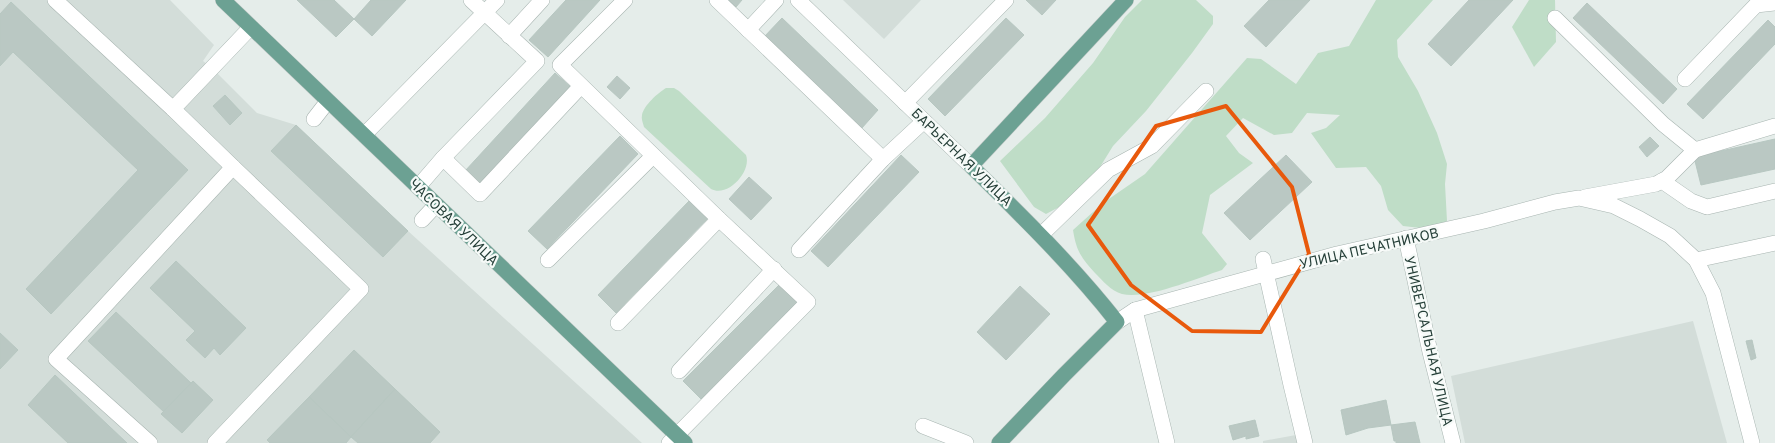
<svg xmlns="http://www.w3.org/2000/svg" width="1775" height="443" viewBox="0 0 1775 443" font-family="Overpass,sans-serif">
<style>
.built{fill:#d3ddd9}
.green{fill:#bfddc7}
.building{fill:#bac8c3;stroke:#b7c7c1}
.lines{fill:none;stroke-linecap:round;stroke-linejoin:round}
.minor-casing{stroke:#a8b5b1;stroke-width:16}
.major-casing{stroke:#c2c9c7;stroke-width:16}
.minor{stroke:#fff;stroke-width:15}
.major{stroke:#6ca193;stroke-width:15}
.marked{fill:none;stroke:#e8590c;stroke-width:4;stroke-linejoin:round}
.labels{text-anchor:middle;stroke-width:4.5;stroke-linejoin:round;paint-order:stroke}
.street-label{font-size:14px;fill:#253f38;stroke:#f6faf8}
</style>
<rect width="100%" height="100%" fill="#e5edea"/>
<g class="built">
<path d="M0,0H170L214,45L203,61L212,68L257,113L296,125L408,231L642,443H0Z"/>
<path d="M843,0H921L884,39Z"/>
<path d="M1693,321L1727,443H1465L1451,376Z"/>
<path d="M1296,435L1298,443H1263V441Z"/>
</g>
<g class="green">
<path d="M1142,0H1196L1213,16V24L1192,53L1146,111L1113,146L1100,167L1084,186L1061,206L1046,214L1034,207L1000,161L1045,118L1093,63L1125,17Z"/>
<path d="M1376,0H1433L1397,40L1398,57L1418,91L1437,133L1447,164L1445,184L1447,221L1430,229L1403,226L1388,210L1381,186L1366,167L1336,168L1311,133L1326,128L1340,115L1307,113L1292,133L1274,135L1243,118L1226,136L1239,153L1253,163L1210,195L1202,233L1227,264L1222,270C1197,278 1147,300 1122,294C1111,291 1102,280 1095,273C1081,258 1076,250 1073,230L1103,203L1145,174L1247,58L1261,59L1296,84L1318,53L1349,46Z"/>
<path d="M1529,0H1555L1556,42L1534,67L1512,27Z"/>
<path d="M666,88H674L679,91L746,155C752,171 728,198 711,189L644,127C643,123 641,119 642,115C644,105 658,93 666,88Z"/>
</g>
<g class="building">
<path d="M297,0H334L354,19L336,37Z"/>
<path d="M371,0H406L372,36L354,19Z"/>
<path d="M566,0H600L548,57L529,40Z"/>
<path d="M729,0H742L736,7Z"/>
<path d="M1026,0H1056L1042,15Z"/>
<path d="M1269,0H1310L1266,47L1244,26Z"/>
<path d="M1469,0H1513L1451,66L1428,44Z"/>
<path d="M11,2L188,170L51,314L26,289L138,170L13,52L0,66V14Z"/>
<path d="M1587,3L1677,89L1663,104L1573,18Z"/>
<path d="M782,18L878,110L861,129L764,37Z"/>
<path d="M1006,18L1024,35L945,116L928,99Z"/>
<path d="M1768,20L1775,27V44L1703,119L1687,104Z"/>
<path d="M555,73L572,88L481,186L465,171Z"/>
<path d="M617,76L630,88L620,99L607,87Z"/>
<path d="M225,95L242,113L230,125L213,106Z"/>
<path d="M296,125L408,231L383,257L271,151Z"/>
<path d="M620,136L638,154L547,249L528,231Z"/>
<path d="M1650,137L1659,146L1647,157L1639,147Z"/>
<path d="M1775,139V169L1701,185L1694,157Z"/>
<path d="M901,155L919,172L828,267L811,251Z"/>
<path d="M1286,155L1312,182L1250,240L1224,213Z"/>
<path d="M749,177L772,198L751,220L729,199Z"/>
<path d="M690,200L708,218L616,313L598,295Z"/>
<path d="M176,261L246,328L220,355L214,348L205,358L186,340L195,331L150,288Z"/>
<path d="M782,282L799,300L701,399L683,381Z"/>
<path d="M1020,286L1050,314L1006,360L977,332Z"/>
<path d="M116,312L191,383L164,412L88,341Z"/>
<path d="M0,333L18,350L0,369Z"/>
<path d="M1752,340L1756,358L1751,360L1746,341Z"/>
<path d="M354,350L395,389L351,437L309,397Z"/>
<path d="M55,375L127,443H68L28,405Z"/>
<path d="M193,381L213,400L182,433L161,414Z"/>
<path d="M395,389L440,432L430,443H358L351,437Z"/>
<path d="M309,397L351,437L346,443H270L267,440Z"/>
<path d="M1386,400L1391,425L1415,422L1420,443H1396V441H1394L1391,425L1368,428L1346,435L1341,410Z"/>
<path d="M1255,420L1259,436L1246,439V436L1233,440L1229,426Z"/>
</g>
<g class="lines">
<g class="minor-casing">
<g id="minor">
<path d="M55,0L173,109"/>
<path d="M625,0L560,65L719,219L808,302L669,443"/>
<path d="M717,0L883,159L924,121"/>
<path d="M798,0L971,166"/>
<path d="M1555,18L1663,124L1695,150"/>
<path d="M748,30L776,0"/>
<path d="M509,36L542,0"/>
<path d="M1685,79L1756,5L1775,3"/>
<path d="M905,103L1006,0"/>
<path d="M314,119L328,101"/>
<path d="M364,135L497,0"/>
<path d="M443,158L480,194L581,86"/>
<path d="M1662,181L1691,201L1707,207L1775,191"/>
<path d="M418,187L443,158L537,61L471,0"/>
<path d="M1585,197L1656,184L1667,178L1695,150L1775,126"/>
<path d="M422,220L436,205"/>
<path d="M1041,235L1108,170L1152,146L1206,91"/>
<path d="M1406,238L1430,352L1453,443"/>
<path d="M799,250L883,159"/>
<path d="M1263,259L1291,385L1305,443"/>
<path d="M548,260L653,156"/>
<path d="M1696,260L1775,243"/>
<path d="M1135,310L1167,443"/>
<path d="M1117,322L1135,310L1337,254L1484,221L1555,202L1579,198L1614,206L1640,219L1670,236L1696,260L1713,293L1752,443"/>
<path d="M618,323L719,219"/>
<path d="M679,371L774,269"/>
<path d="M923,426L966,443"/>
<path d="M150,443L56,359L233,167L173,109L251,27"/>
<path d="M215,443L361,289L233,167"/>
</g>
</g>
<g class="major-casing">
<g id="major">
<path d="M223,0L685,443"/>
<path d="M999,443L1064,375L1117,322C1073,266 1022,216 971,166L1126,0"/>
</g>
</g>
<use href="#minor" class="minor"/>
<use href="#major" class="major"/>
</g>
<path class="marked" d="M1226,106L1292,187L1309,254L1261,332L1192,331L1131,285L1088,225L1156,126Z"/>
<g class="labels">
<g class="street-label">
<text transform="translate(962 157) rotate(44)" y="5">БАРЬЕРНАЯ УЛИЦА</text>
<text transform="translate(454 222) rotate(44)" y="5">ЧАСОВАЯ УЛИЦА</text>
<text transform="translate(1369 248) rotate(-13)" y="5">УЛИЦА ПЕЧАТНИКОВ</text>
<text transform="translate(1429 341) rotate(77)" y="5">УНИВЕРСАЛЬНАЯ УЛИЦА</text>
</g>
</g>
</svg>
